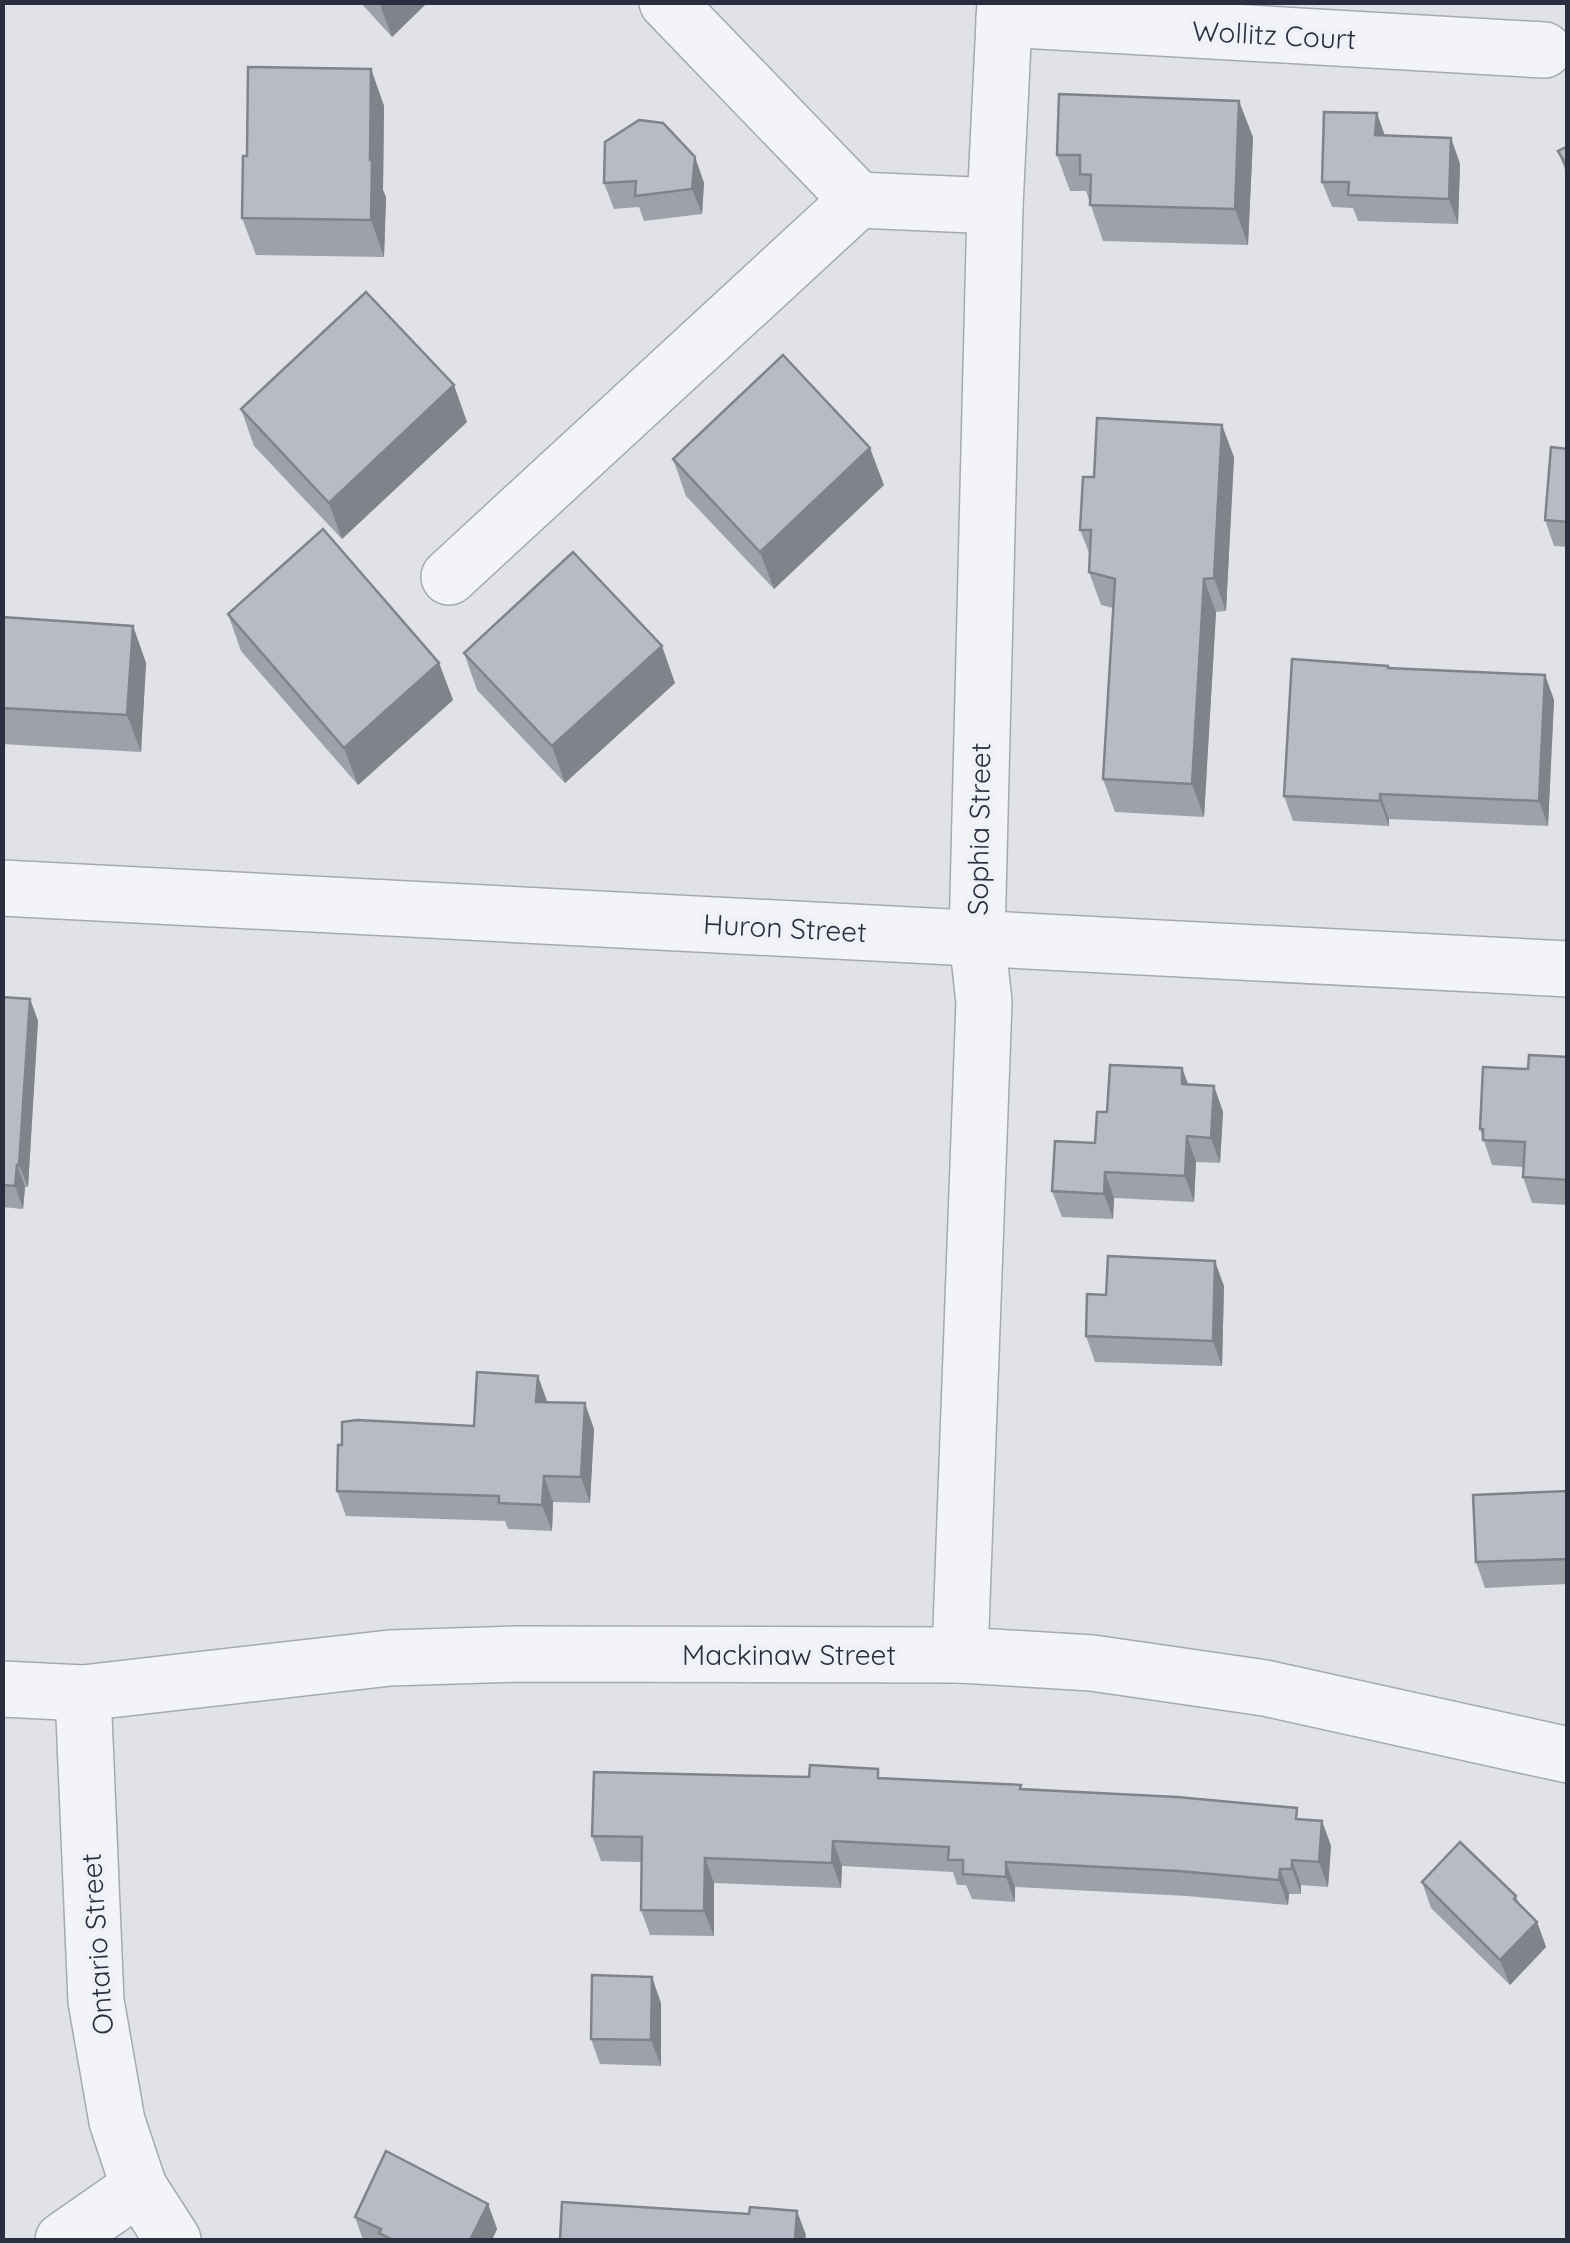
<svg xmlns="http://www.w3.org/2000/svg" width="1570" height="2243" viewBox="0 0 1570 2243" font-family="Quicksand,sans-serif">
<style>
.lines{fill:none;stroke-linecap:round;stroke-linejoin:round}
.minor-casing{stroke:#a5a9b2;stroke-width:58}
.minor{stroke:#f2f4f7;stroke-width:55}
.wall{fill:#9da1a9}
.shaded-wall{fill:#80838a}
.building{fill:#b7bbc5;stroke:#80838a;stroke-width:2.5}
.labels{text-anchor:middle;stroke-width:9;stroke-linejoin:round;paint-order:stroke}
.street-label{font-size:28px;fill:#292f3f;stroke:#eff1f6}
</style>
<rect width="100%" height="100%" fill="#e0e2e8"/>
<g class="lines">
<g class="minor-casing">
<g id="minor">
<path d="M667,2L858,200L995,206"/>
<path d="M1004,19L1544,50"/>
<path d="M449,577L858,200"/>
<path d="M2,888L1568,969"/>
<path d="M960,1655L984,1002L977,938L995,206L1005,2"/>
<path d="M2,1689L83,1693L390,1658L518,1654L960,1655L1092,1663L1265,1688L1568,1755"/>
<path d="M83,1693L96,2001L117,2121L139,2187L173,2240"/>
<path d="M63,2240L139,2187"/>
</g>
</g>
<use href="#minor" class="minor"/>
</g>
<g class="wall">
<path d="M360,2H428L392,37Z"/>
<path d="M371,69L384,106L383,190L386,197L384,257L256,255L242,218L247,156Z"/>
<path d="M1385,135L1451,138L1460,164L1458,224L1358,221L1353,208L1332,207L1322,182Z"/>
<path d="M1253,137L1248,245L1103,241L1086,191H1070L1057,155Z"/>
<path d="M1568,146V178L1558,151Z"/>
<path d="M695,157L704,183L702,214L644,221L639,207L614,209L604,183Z"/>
<path d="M241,409L467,422L342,539L254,446Z"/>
<path d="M1568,449V547L1554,546L1545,520Z"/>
<path d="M1234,457L1226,611L1216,612L1204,817L1115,812L1103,779L1113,608L1101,605L1089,572L1090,555L1080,530L1094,477Z"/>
<path d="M673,459L884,485L774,589L686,496Z"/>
<path d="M228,614L439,663L453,700L358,785L241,651Z"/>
<path d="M2,617L133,626L146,663L141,752L2,744Z"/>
<path d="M464,653L675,683L565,783L477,690Z"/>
<path d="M1388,668L1545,675L1554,700L1548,826L1389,819V826L1293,821L1284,796Z"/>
<path d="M2,997L30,999L38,1021L28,1187H25L23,1209L2,1207Z"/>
<path d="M1568,1057V1205L1532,1203L1523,1177V1167L1492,1165L1480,1129L1528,1069Z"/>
<path d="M1182,1068L1188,1085L1214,1086L1223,1112L1220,1163L1196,1162L1194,1202L1114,1198L1113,1219L1062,1217L1052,1191L1095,1143L1107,1112Z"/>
<path d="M1224,1286L1222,1366L1095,1362L1086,1336L1106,1295Z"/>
<path d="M547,1402L594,1429L590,1503L553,1502L552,1531L508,1529L505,1521L346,1516L337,1491L474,1426Z"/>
<path d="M1568,1491V1584L1485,1588L1476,1562Z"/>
<path d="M882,1778L1021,1785L1022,1790L1322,1821L1331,1846L1328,1887L1301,1885V1894H1289L1288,1905L1187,1896L1015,1887V1902L972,1899L966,1885H957L953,1872L842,1866L841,1888L714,1883V1936L650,1935L641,1910V1862L601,1861L592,1836Z"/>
<path d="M1422,1882L1516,1896L1519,1904L1537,1922L1546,1947L1510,1985L1431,1908Z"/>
<path d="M661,2003V2066L600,2064L591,2039Z"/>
<path d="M488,2204L497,2229L492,2240H363L355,2217Z"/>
</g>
<g class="shaded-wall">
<path d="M379,2H428L392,37Z"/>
<path d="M371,69L384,106L383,190L386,197L384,257L371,220Z"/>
<path d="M1239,101L1253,137L1248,245L1235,209Z"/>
<path d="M1377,113L1386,139L1375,135Z"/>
<path d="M1451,138L1460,164L1458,224L1449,199Z"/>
<path d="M695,157L704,183L702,214L692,189Z"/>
<path d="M454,385L467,422L342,539L329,503Z"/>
<path d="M1222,425L1234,457L1226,611L1214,578Z"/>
<path d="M870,448L884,485L774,589L760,552Z"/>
<path d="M1204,579L1216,612L1204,817L1192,784Z"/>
<path d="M133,626L146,663L141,752L127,715Z"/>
<path d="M662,646L675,683L565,783L552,746Z"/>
<path d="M439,663L453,700L358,785L344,748Z"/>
<path d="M1545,675L1554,700L1548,826L1539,801Z"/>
<path d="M1380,794L1389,819V826L1380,801Z"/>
<path d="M30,999L38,1021L28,1187L19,1165Z"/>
<path d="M1182,1068L1192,1094L1182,1084Z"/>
<path d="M1214,1086L1223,1112L1220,1163L1211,1138Z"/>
<path d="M1187,1136L1196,1162L1194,1202L1185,1176Z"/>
<path d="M17,1165L25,1187L23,1209L15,1186Z"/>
<path d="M1105,1172L1114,1198L1113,1219L1104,1194Z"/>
<path d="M1215,1261L1224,1286L1222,1366L1213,1341Z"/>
<path d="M538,1376L547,1401L545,1427L536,1402Z"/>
<path d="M585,1403L594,1429L590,1503L581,1477Z"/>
<path d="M544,1476L553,1502L552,1531L542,1505Z"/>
<path d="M1322,1821L1331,1846L1328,1887L1319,1862Z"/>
<path d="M833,1841L842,1866L841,1888L832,1863Z"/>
<path d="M705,1858L714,1883V1936L704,1911Z"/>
<path d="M1292,1860L1301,1885V1894L1292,1869Z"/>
<path d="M1006,1862L1015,1887V1902L1006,1877Z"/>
<path d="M1280,1869L1289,1894L1288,1905L1279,1880Z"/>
<path d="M1537,1922L1546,1947L1510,1985L1500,1960Z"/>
<path d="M652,1977L661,2003V2066L651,2040Z"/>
<path d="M488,2204L497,2229L492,2240H470Z"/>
<path d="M797,2211L806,2235L805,2240H795Z"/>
</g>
<g class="building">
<path d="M248,67L371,69L370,160H372L371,220L242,218L243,156H247Z"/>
<path d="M1059,94L1239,101L1235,209L1090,205L1091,175L1080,174V155H1057Z"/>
<path d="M1324,112L1377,113L1375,135L1451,138L1449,199L1348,195L1349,182H1322Z"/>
<path d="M639,120L663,123L695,157L692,189L635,196L636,181L604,183L605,142Z"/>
<path d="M1568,146V168L1558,151Z"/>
<path d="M366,292L454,385L329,503L241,409Z"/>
<path d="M783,355L870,448L760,552L673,459Z"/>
<path d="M1097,418L1222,425L1214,578L1204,579L1192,784L1103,779L1115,579L1089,572L1091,530H1080L1083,477H1094Z"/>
<path d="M1551,447L1568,449V522L1545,520Z"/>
<path d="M323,529L439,663L344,748L228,614Z"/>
<path d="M573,552L662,646L552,746L464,653Z"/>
<path d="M2,617L133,626L127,715L2,708Z"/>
<path d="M1292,659L1388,666V668L1545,675L1539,801L1380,794V801L1284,796Z"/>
<path d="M2,997L30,999L19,1165H17L15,1186L2,1185Z"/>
<path d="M1529,1055L1568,1057V1180L1523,1177L1525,1142L1483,1140V1129H1480L1483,1067L1528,1069Z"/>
<path d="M1110,1065L1182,1068V1084L1214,1086L1211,1138L1187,1136L1185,1176L1105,1172L1104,1194L1052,1191L1055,1141L1095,1143L1097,1112H1107Z"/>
<path d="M1108,1256L1215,1261L1213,1341L1086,1336L1087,1294L1106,1295Z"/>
<path d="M477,1372L538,1376L536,1402L585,1403L581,1477L544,1476L542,1505L499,1503V1496L337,1491L338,1445H342V1422L357,1420L474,1426Z"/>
<path d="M1568,1491V1559L1476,1562L1473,1495Z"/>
<path d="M810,1765L878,1769V1778L1021,1785L1020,1789L1177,1797L1297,1808L1296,1819L1322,1821L1319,1862L1292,1860V1869H1280L1279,1880L1178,1871L1006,1862V1877L963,1874V1860H948L949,1847L833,1841L832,1863L705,1858L704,1911L641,1910L642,1837L592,1836L594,1772L809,1777Z"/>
<path d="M1460,1842L1516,1896L1514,1899L1537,1922L1500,1960L1422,1882Z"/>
<path d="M592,1975L652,1977L651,2040L591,2039Z"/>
<path d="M386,2151L488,2204L470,2240H393L379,2233L381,2229L355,2217Z"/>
<path d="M562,2202L749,2214L750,2207L797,2211L795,2240H560Z"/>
</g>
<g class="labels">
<g class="street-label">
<text transform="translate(1274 35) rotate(3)" y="10">Wollitz Court</text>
<text transform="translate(979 829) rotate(-89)" y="10">Sophia Street</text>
<text transform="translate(785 928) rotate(3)" y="10">Huron Street</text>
<text x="789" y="1665">Mackinaw Street</text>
<text transform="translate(97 1944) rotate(-94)" y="10">Ontario Street</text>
</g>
</g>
<rect width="1570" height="2243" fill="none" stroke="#292f3f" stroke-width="10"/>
</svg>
